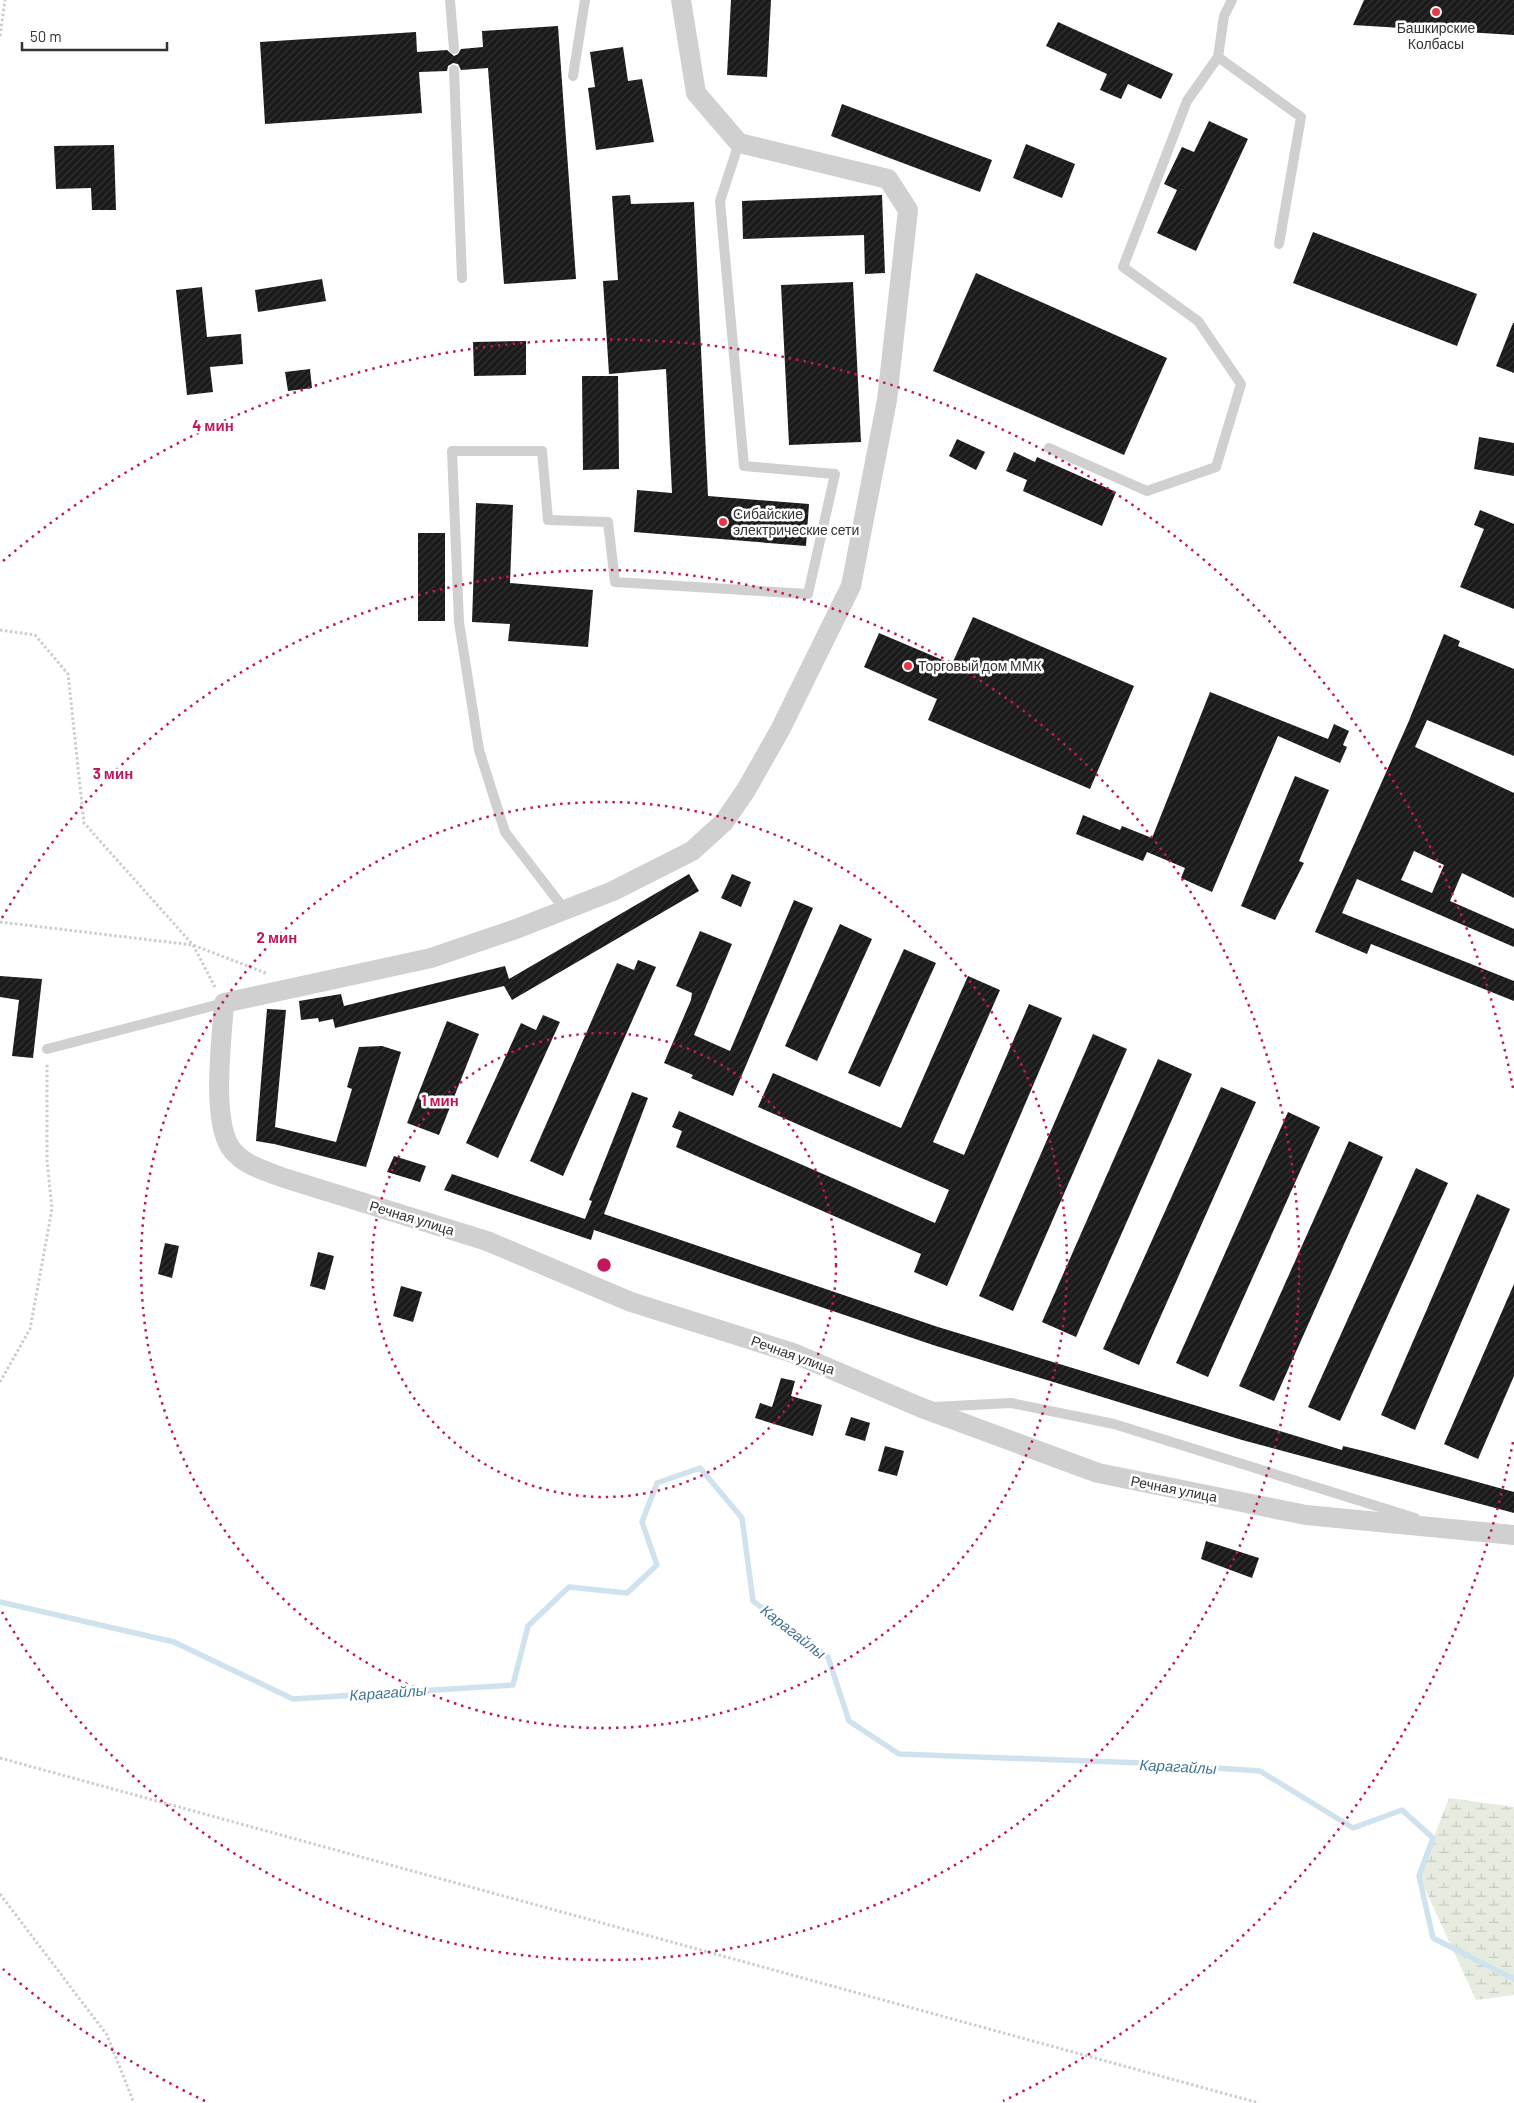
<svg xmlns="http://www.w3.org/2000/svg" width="1514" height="2103" viewBox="0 0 1514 2103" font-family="Barlow,sans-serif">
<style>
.wetland{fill:url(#wetland-marsh)}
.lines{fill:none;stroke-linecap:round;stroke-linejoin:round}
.stream{stroke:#cfe2ee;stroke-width:5.5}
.building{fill:url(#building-hatch);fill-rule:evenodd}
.path{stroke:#cdcdcd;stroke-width:3;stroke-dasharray:2.5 2.5;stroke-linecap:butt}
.lane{stroke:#d0d0d0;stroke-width:10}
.street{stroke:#d0d0d0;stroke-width:20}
.ring{fill:none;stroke:#c2185b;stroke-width:2.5;stroke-dasharray:2.5 5}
.poi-dot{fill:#e63946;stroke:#fff;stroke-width:2}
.labels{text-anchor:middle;stroke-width:5;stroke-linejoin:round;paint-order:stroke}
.poi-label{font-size:14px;fill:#333;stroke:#fff;text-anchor:start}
.street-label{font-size:14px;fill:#333;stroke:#fff}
.water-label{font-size:15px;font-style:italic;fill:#3f7597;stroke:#fff}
.centre{fill:#c2185b;stroke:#fff;stroke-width:2.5}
.ring-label{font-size:15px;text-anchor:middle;font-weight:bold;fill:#c2185b;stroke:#fff;stroke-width:5;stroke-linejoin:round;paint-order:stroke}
</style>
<defs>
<pattern id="wetland-marsh" width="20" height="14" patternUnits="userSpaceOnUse" patternTransform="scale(1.25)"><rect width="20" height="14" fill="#e6ecdf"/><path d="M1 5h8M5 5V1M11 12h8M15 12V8" fill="none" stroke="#c6cbc0"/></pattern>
<pattern id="building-hatch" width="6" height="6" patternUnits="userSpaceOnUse" patternTransform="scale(1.25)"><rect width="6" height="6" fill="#1a1a1a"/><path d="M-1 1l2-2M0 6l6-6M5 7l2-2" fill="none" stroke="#333"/></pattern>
</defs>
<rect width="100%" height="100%" fill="#fff"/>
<path class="wetland" d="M1449,1798L1514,1807V1995L1476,2000L1419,1876Z"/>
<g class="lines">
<path class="stream" d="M0,1602L174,1642L293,1699L513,1685L528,1626L569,1587L627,1593L657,1565L642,1522L657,1483L700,1468L742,1518L753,1601L828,1657L849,1721L899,1754L1142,1763L1260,1771L1353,1828L1402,1810L1433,1838L1419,1876L1433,1938L1514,1979"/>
</g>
<g class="building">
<path d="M731,0H771L767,77L727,75Z"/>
<path d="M1364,0H1514V35L1353,25Z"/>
<path d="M1058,22L1173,74L1161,99L1128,84L1121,99L1100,90L1107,74L1046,46Z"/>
<path d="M558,26L576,279L504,284L488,68L461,70L458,64L453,63L448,66L447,71L419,72L422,113L265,124L260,42L416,32L417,52L447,50L454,56L458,54L461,49L483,47L482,31Z"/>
<path d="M623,47L628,81L642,79L654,142L596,150L588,88L595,87L590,52Z"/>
<path d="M842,104L992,160L980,192L831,136Z"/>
<path d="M1209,121L1248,139L1196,251L1157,233L1177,190L1164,184L1182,147L1194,152Z"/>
<path d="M1026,144L1075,164L1062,198L1013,178Z"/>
<path d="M114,145L116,210H92L91,188L56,189L54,146Z"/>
<path d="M630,195L631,204L694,202L708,496L809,504L806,546L634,532L637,490L672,493L666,369L609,374L603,281L618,280L612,196Z"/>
<path d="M882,195L885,273L865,274L864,235L743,239L742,201Z"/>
<path d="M1313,232L1477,294L1457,346L1293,283Z"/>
<path d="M976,273L1167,358L1124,455L933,371Z"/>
<path d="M322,279L326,301L258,312L255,290Z"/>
<path d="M853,282L861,442L789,445L781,285Z"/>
<path d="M202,287L207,337L241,334L243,364L210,367L213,392L187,395L176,290Z"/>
<path d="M1513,323H1514V373L1496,366Z"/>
<path d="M526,341V375L474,376L473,342Z"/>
<path d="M310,369L312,388L288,391L285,372Z"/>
<path d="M582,376H618L619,469L583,470Z"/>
<path d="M1479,437L1514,443V476L1474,469Z"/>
<path d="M957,439L985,452L976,470L949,456Z"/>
<path d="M1014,452L1035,462L1037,457L1116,492L1102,526L1023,491L1027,480L1006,471Z"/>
<path d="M476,503L513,505L510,583L593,590L588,647L508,641L510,624L472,622Z"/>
<path d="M1480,510L1514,524V609L1460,587L1484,529L1474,525Z"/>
<rect x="418" y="533" width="27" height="88"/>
<path d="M973,617L1134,686L1090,789L928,720L937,699L864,667L879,633L952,664Z"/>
<path d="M1444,634L1460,641L1458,646L1514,669V756L1427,720L1415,747L1514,793V898L1462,873L1450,901L1514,929V947L1357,879L1342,913L1514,981V1001L1371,944L1367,954L1315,932L1408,723ZM1414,851L1444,865L1432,893L1401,880Z"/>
<path d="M1210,692L1328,739L1334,724L1349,731L1343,745L1347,747L1340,763L1278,736L1212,892L1181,878L1185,868L1147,852L1143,861L1076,834L1083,815L1120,830L1122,826L1152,838Z"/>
<path d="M1295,776L1329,790L1299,861L1304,863L1275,920L1241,906Z"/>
<path d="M689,874L699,891L512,1000L504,986L335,1028L333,1019L319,1022L318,1018L301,1020L299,1001L341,994L344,1006L505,966L509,979Z"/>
<path d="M732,874L751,882L741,907L721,898Z"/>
<path d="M794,900L813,908L733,1096L691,1078L693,1075L664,1063L691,1000L692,993L676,986L700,931L732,944L694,1035L730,1051Z"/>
<path d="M840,924L872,939L817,1061L785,1046Z"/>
<path d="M904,949L936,963L880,1087L848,1073Z"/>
<path d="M638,960L656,967L563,1176L530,1161L617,963L634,970Z"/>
<path d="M0,976L42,979L33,1058L12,1056L19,1000L0,997Z"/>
<path d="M968,976L1000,990L933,1142L964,1155L1029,1004L1062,1018L947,1286L914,1272L921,1254L676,1147L682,1131L672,1127L679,1111L935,1223L949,1190L758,1107L773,1073L901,1128Z"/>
<path d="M267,1009L286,1010L275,1127L336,1142L352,1089L347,1087L359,1047L382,1046L401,1052L366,1167L274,1144L256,1141Z"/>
<path d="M543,1015L560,1022L498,1158L466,1143L521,1023L536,1030Z"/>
<path d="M447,1021L479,1034L439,1135L407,1123Z"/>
<path d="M1093,1034L1127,1049L1013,1311L979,1296Z"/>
<path d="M1158,1059L1192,1074L1076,1337L1042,1322Z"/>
<path d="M1221,1087L1256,1102L1139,1365L1103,1349Z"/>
<path d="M632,1092L648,1098L604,1214L938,1327L1342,1450L1343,1446L1368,1452L1514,1492V1513L1242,1440L933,1345L594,1230L591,1240L444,1190L452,1174L585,1219L592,1201L589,1200Z"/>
<path d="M1288,1112L1320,1127L1208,1377L1176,1363Z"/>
<path d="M1349,1141L1383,1157L1274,1401L1239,1386Z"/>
<path d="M394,1156L426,1166L420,1182L387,1172Z"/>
<path d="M1416,1168L1448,1183L1340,1421L1308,1407Z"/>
<path d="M1477,1194L1510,1209L1415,1430L1381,1415Z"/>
<path d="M165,1243L179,1246L172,1278L158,1274Z"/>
<path d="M318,1252L334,1256L325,1290L310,1286Z"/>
<path d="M1514,1284V1376L1478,1459L1444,1444Z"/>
<path d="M401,1286L422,1292L413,1322L393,1316Z"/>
<path d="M781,1378L795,1381L791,1396L822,1405L813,1436L755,1418L760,1403L772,1407Z"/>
<path d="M851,1417L870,1423L865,1441L845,1435Z"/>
<path d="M885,1446L904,1451L897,1476L878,1471Z"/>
<path d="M1206,1541L1259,1558L1252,1578L1201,1559Z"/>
</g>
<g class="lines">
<g class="path">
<path d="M0,36L5,0"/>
<path d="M0,630L35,635L68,674L84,823L193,945L215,987"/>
<path d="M0,922L193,945L268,974"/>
<path d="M0,1382L30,1329L52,1209L47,1160V1063"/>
<path d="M0,1758L1259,2103"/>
<path d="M0,1894L107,2035L134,2103"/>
</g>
<g class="lane">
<path d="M450,0L454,49"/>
<path d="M1218,57L1301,117L1279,244"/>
<path d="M454,70L462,278"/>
<path d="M573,76L585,0"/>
<path d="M1049,448L1147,491L1216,467L1241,384L1198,321L1123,267L1187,101L1218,57L1224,16L1232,0"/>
<path d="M565,910L505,832L479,750L459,622L452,451H542L548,520L608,522L615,582L808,594L835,474L744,466L720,201L739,143"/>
<path d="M47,1049L224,1003"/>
<path d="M933,1407L1011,1403L1114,1424L1415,1518"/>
</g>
<path class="street" d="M681,0L696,93L739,143L888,179L908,210L887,400L851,586L780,730L746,790L724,822L692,851L613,891L516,929L431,958L224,1003C222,1039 210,1124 233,1151C246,1166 266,1171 284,1178L487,1241L631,1302L793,1353L922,1408L1098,1473L1306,1515L1514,1535"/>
</g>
<g class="ring">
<circle cx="604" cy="1265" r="232"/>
<circle cx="604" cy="1265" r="463"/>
<path d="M2 918A695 695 0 1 1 2 1612"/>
<path d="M1513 1442A926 926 0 0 1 1003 2101M205 2101A926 926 0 0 1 3 1969M3 561A926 926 0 0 1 1513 1088"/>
</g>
<g class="poi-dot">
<circle cx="1436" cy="12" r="5"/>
<circle cx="723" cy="522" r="5"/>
<circle cx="908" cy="666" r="5"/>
</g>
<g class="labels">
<g class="poi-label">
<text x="1436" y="33" text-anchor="middle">Башкирские<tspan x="1436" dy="16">Колбасы</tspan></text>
<text x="733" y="519">Сибайские<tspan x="733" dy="16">электрические сети</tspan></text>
<text x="918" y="671">Торговый дом ММК</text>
</g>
<g class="street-label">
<text transform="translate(412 1218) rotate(17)" y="5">Речная улица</text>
<text transform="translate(793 1355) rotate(20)" y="5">Речная улица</text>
<text transform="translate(1174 1489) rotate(11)" y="5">Речная улица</text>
</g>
<g class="water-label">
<text transform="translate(793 1632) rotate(38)" y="5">Карагайлы</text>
<text transform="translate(388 1693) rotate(-4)" y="5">Карагайлы</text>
<text transform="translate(1178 1767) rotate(3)" y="5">Карагайлы</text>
</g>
</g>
<circle cx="604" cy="1265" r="8" class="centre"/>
<g class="ring-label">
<text x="213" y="431">4 мин</text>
<text x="113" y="779">3 мин</text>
<text x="277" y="943">2 мин</text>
<text x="440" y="1106">1 мин</text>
</g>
<path d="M22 42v8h145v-8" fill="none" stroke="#333333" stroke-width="2.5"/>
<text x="30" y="42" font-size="15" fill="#333333" stroke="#ffffff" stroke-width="4" paint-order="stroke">50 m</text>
</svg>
